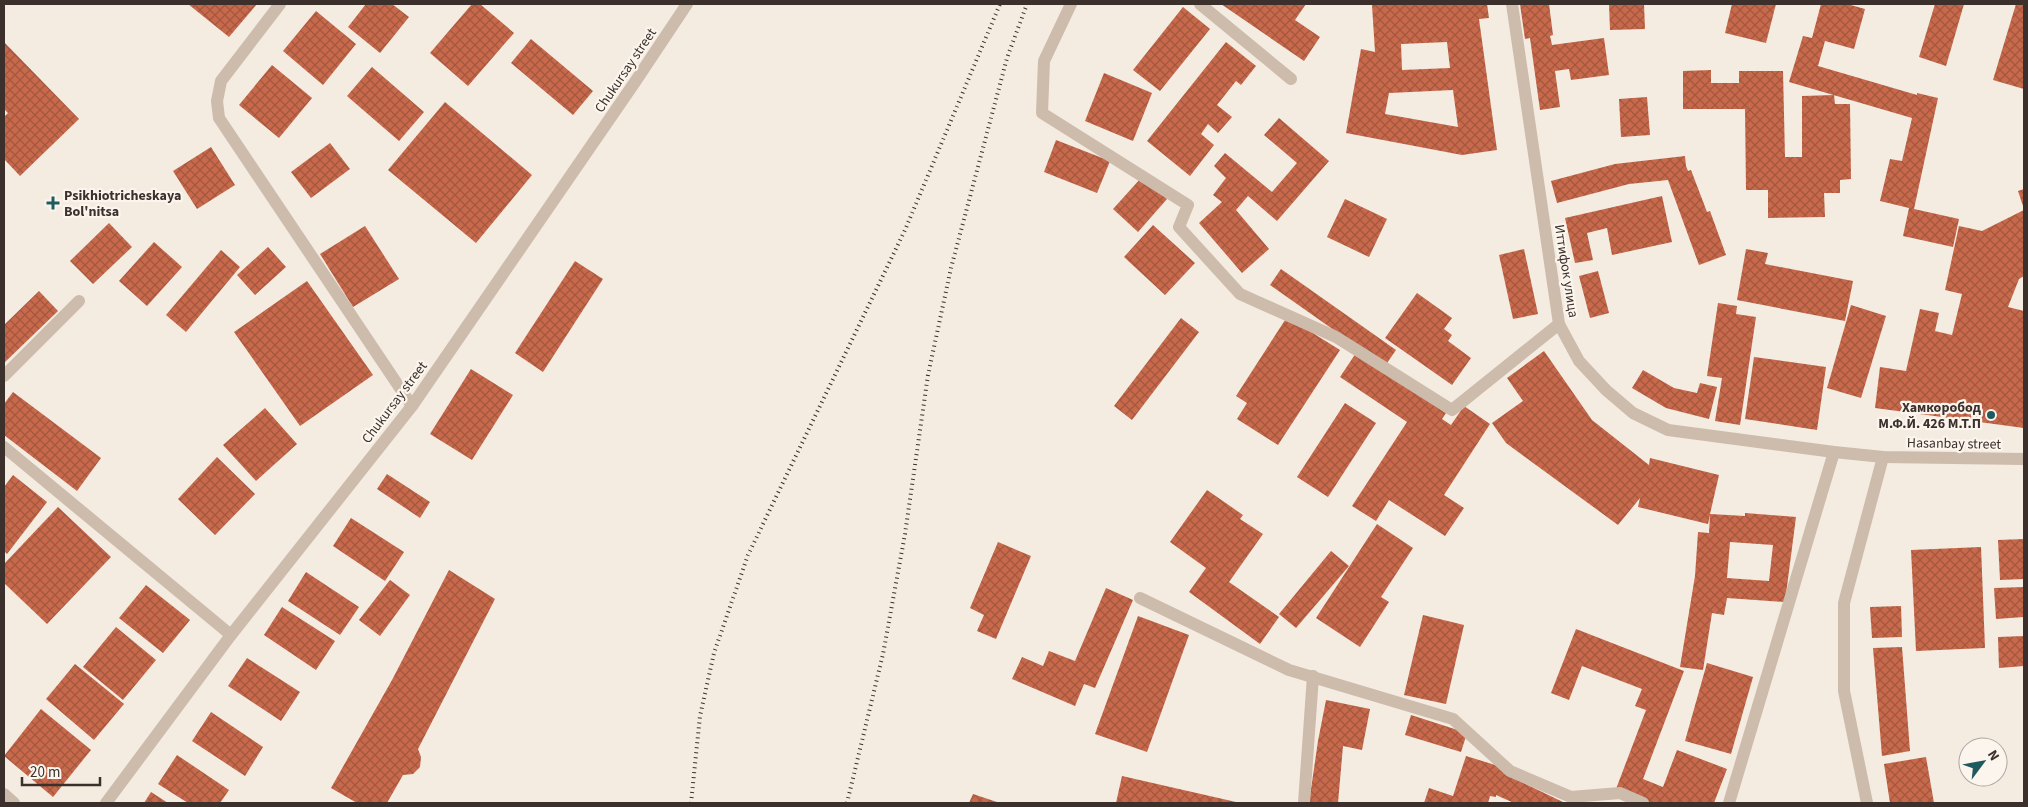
<svg xmlns="http://www.w3.org/2000/svg" width="2028" height="807" viewBox="0 0 2028 807" font-family="'Source Sans 3',sans-serif">
<style>
.building{fill:url(#building-cross-hatch);fill-rule:evenodd}
.lines{fill:none;stroke-linecap:round;stroke-linejoin:round}
.minor{stroke:#cdbbac;stroke-width:12}
.rail{stroke:#3b302b;stroke-width:4;stroke-dasharray:1 4;stroke-linecap:butt}
.poi-dot{fill:#1f5a5e;stroke:#fbf5ee;stroke-width:2}
.labels{text-anchor:middle;stroke-width:4.5;stroke-linejoin:round;paint-order:stroke}
.street-label{font-size:14px;fill:#3b302b;stroke:#fbf5ee}
.poi-label{font-size:14px;font-weight:bold;fill:#3b302b;stroke:#fbf5ee;text-anchor:start}
</style>
<defs>
<pattern id="building-cross-hatch" width="8" height="8" patternUnits="userSpaceOnUse" patternTransform="scale(1.25)"><rect width="8" height="8" fill="#c8694b"/><path d="M0 0l8 8M0 8l8-8" fill="none" stroke="#a4573f"/></pattern>
</defs>
<rect width="100%" height="100%" fill="#f4ebe1"/>
<g class="building">
<path d="M188,4H257L229,37Z"/>
<path d="M366,4H392L409,17L380,53L348,27Z"/>
<path d="M472,4H480L514,33L468,86L430,53Z"/>
<path d="M1221,4H1306L1295,20L1320,37L1304,61Z"/>
<path d="M1397,4H1487L1489,18L1479,19L1497,150L1462,155L1346,133L1361,49L1375,52L1372,5ZM1447,42L1450,68L1402,70L1401,44ZM1453,90L1458,127L1385,114L1389,93Z"/>
<path d="M1520,4H1549L1553,35L1550,36L1552,45L1604,38L1609,75L1571,80L1569,69L1555,71L1560,107L1540,110L1530,38L1525,39Z"/>
<path d="M1609,4H1644L1645,29L1610,30Z"/>
<path d="M1732,4H1776L1766,43L1725,33Z"/>
<path d="M1821,4H1847L1865,9L1854,49L1825,41L1818,66L1917,95V93L1938,98L1914,209L1959,219L1953,247L1903,236L1909,208L1880,201L1890,159L1902,161L1912,118L1789,82L1803,36L1812,38Z"/>
<path d="M1935,4H1964L1946,66L1919,57Z"/>
<path d="M2016,4H2024V89L1993,80Z"/>
<path d="M1183,7L1210,29L1160,91L1133,70Z"/>
<path d="M316,11L356,44L323,85L283,51Z"/>
<path d="M531,39L593,91L573,115L511,63Z"/>
<path d="M4,42L79,119L20,176L4,159V117L8,113L4,109Z"/>
<path d="M1226,42L1256,66L1241,85L1236,81L1217,105L1232,117L1218,133L1208,124L1201,134L1214,145L1190,176L1147,141Z"/>
<path d="M272,65L312,98L279,138L239,105Z"/>
<path d="M372,67L424,112L399,141L347,96Z"/>
<path d="M1711,70V83H1739V71H1783L1785,157H1802V96L1834,95L1835,104H1850L1851,179L1840,180V193H1824L1825,217L1768,218V190H1746L1745,109H1683V71Z"/>
<path d="M1104,73L1152,93L1133,141L1085,121Z"/>
<path d="M1647,97L1650,135L1621,137L1619,99Z"/>
<path d="M445,102L532,175L476,243L388,170Z"/>
<path d="M1279,118L1329,161L1277,221L1248,196L1236,210L1269,249L1242,273L1199,223L1222,202L1213,195L1226,178L1214,166L1225,153L1272,192L1297,163L1264,135Z"/>
<path d="M1056,140L1110,161L1097,193L1044,172Z"/>
<path d="M330,143L350,169L311,198L291,172Z"/>
<path d="M211,147L235,185L197,209L173,171Z"/>
<path d="M1685,156L1686,166L1688,171L1691,170L1707,212L1710,211L1726,255L1699,265L1668,180L1629,184L1557,203L1551,181L1615,164Z"/>
<path d="M1142,177L1167,199L1138,232L1113,209Z"/>
<path d="M2024,189V209L2018,191Z"/>
<path d="M1662,196L1672,242L1612,255L1607,228L1587,233L1593,260L1575,263L1565,218Z"/>
<path d="M1345,199L1387,219L1369,257L1327,237Z"/>
<path d="M2024,210V276L2019,279L2008,307L2024,311V428L1875,408L1880,367L1906,371L1920,309L1939,313L1935,331L1952,335L1962,294L1945,290L1959,226L1982,231Z"/>
<path d="M109,223L132,247L93,284L70,261Z"/>
<path d="M1153,225L1195,263L1165,295L1124,257Z"/>
<path d="M365,226L399,279L353,307L320,254Z"/>
<path d="M154,242L182,267L147,306L119,281Z"/>
<path d="M268,247L286,267L255,295L237,275Z"/>
<path d="M1524,249L1538,314L1513,319L1499,255Z"/>
<path d="M1746,249L1768,253L1765,264L1853,281L1845,321L1737,300Z"/>
<path d="M221,250L240,267L186,332L166,315Z"/>
<path d="M575,261L603,279L543,372L515,353Z"/>
<path d="M1281,269L1396,350L1385,366L1270,285Z"/>
<path d="M1598,271L1609,313L1590,318L1579,276Z"/>
<path d="M307,281L373,375L300,426L234,332Z"/>
<path d="M39,291L58,311L4,363V325Z"/>
<path d="M1417,293L1452,318L1444,329L1452,335L1448,341L1471,358L1452,385L1385,338Z"/>
<path d="M1718,303L1737,306L1736,314L1756,317L1740,425L1715,421L1722,378L1707,376Z"/>
<path d="M1851,305L1886,316L1861,398L1827,388Z"/>
<path d="M1287,317L1340,350L1278,445L1237,419L1247,403L1236,396Z"/>
<path d="M1181,318L1199,332L1132,420L1114,406Z"/>
<path d="M1544,351L1592,420L1649,465L1650,458L1719,475L1710,514L1745,516V513L1796,517L1785,602L1727,598L1724,615L1712,613L1703,670L1680,667L1695,576L1698,532L1709,533L1710,515L1708,524L1638,507L1640,498L1618,525L1506,443L1492,423L1523,401L1507,378ZM1730,542L1773,545L1769,581L1727,578Z"/>
<path d="M1356,353L1446,413L1442,419L1451,425L1464,406L1490,424L1444,495L1464,508L1445,536L1389,500L1376,521L1352,506L1407,422L1340,377Z"/>
<path d="M1754,357L1826,367L1817,430L1745,419Z"/>
<path d="M471,369L513,395L472,460L430,434Z"/>
<path d="M1643,370L1674,388L1697,393L1700,383L1717,387L1709,419L1666,408L1632,388Z"/>
<path d="M13,392L101,458L77,491L4,435V404Z"/>
<path d="M1345,403L1376,423L1328,497L1297,477Z"/>
<path d="M265,408L297,444L256,481L223,445Z"/>
<path d="M217,457L255,494L215,535L178,499Z"/>
<path d="M387,474L430,502L420,518L377,489Z"/>
<path d="M13,475L47,502L7,554L4,551V487Z"/>
<path d="M1207,490L1243,515L1240,519L1263,534L1229,582L1279,617L1260,644L1189,592L1206,568L1170,542Z"/>
<path d="M58,507L111,557L47,624L4,583V564Z"/>
<path d="M351,518L404,552L385,581L333,546Z"/>
<path d="M1377,524L1413,548L1381,597L1389,602L1360,647L1316,618Z"/>
<path d="M2024,539V579L2000,580L1998,540Z"/>
<path d="M998,542L1031,556L996,639L977,631L984,615L970,608Z"/>
<path d="M1981,547L1985,648L1916,651L1911,550Z"/>
<path d="M1331,551L1349,566L1296,628L1279,614Z"/>
<path d="M449,570L495,599L418,749L421,757L420,767L413,774L403,775L387,803H357L331,788L392,680Z"/>
<path d="M306,572L359,607L340,635L288,601Z"/>
<path d="M390,580L410,595L380,636L359,620Z"/>
<path d="M146,585L190,620L163,653L119,618Z"/>
<path d="M2024,587V617L1996,619L1994,588Z"/>
<path d="M1106,588L1133,600L1095,688L1084,684L1075,706L1012,679L1022,657L1043,666L1049,651L1075,661Z"/>
<path d="M1901,606L1902,637L1872,638L1870,607Z"/>
<path d="M282,607L335,641L316,670L264,635Z"/>
<path d="M1423,615L1464,625L1446,704L1404,695Z"/>
<path d="M1138,616L1189,635L1147,752L1095,734Z"/>
<path d="M116,627L156,660L123,700L83,667Z"/>
<path d="M1576,629L1684,671L1643,779L1663,787L1677,750L1727,769L1714,803H1651L1616,789L1646,710L1635,706L1642,689L1582,666L1569,700L1551,693Z"/>
<path d="M2024,636V666L1999,668L1998,637Z"/>
<path d="M1902,647L1910,751L1882,756L1873,648Z"/>
<path d="M247,658L300,692L281,721L228,686Z"/>
<path d="M1707,663L1753,677L1731,754L1685,741Z"/>
<path d="M75,664L124,704L94,740L46,699Z"/>
<path d="M1326,700L1370,709L1362,750L1343,746L1338,803H1309L1318,741Z"/>
<path d="M41,709L91,750L53,797L4,756Z"/>
<path d="M211,712L263,747L245,776L192,741Z"/>
<path d="M1411,715L1467,733L1461,752L1405,735Z"/>
<path d="M177,755L229,790L220,803H188L158,784Z"/>
<path d="M1466,756L1505,768L1503,773L1565,803H1514L1496,795V797L1490,796L1488,803H1424L1429,788L1453,796Z"/>
<path d="M1926,757L1934,803H1890L1884,764Z"/>
<path d="M1122,776L1236,802V803H1116Z"/>
<path d="M151,792L168,803H144Z"/>
<path d="M973,794L1000,803H969Z"/>
</g>
<g class="lines">
<g class="minor">
<path d="M280,4L221,81L217,101L219,118L412,406"/>
<path d="M1071,4L1044,61L1042,113L1188,205L1179,227L1240,294L1336,337L1452,410L1559,324"/>
<path d="M1200,4L1291,79"/>
<path d="M1512,4L1559,324L1579,361L1606,390L1633,413L1668,430L1834,452L1883,457L2024,459"/>
<path d="M4,376L79,301"/>
<path d="M4,447L231,635"/>
<path d="M1140,598L1289,670L1453,719L1510,771L1571,797L1620,793L1643,803"/>
<path d="M4,794L14,803"/>
<path d="M106,803L231,635L412,406L635,82L687,4"/>
<path d="M1304,803L1313,676"/>
<path d="M1729,803L1834,452"/>
<path d="M1867,803L1844,691V603L1883,457"/>
</g>
<g class="rail">
<path d="M691,803L700,716L714,653L748,555L905,230L1000,4"/>
<path d="M847,803L883,654L905,534L928,375L951,268L1007,58L1027,4"/>
</g>
</g>
<g class="poi-dot">
<path d="M50.5 195.5h5v5h5v5h-5v5h-5v-5h-5v-5h5z"/>
<circle cx="1991" cy="415" r="5"/>
</g>
<g class="labels">
<g class="street-label">
<text transform="translate(625 70) rotate(-56)" y="5">Chukursay street</text>
<text transform="translate(1567 271) rotate(81)" y="5">Иттифок улица</text>
<text transform="translate(394 402) rotate(-53)" y="5">Chukursay street</text>
<text transform="translate(1954 443) rotate(1)" y="5">Hasanbay street</text>
</g>
<g class="poi-label">
<text x="64" y="200">Psikhiotricheskaya<tspan x="64" dy="16">Bol'nitsa</tspan></text>
<text x="1981" y="412" text-anchor="end">Хамкоробод<tspan x="1981" dy="16">М.Ф.Й. 426 М.Т.П</tspan></text>
</g>
</g>
<rect width="2028" height="807" fill="none" stroke="#3b302b" stroke-width="10"/>
<g transform="translate(1983 762) rotate(58)"><circle r="24" fill="#fbf5ee" stroke="#aea6a0"/>
<path d="M0-4L9 19L0 12L-9 19Z" fill="#1f5a5e"/>
<text y="-8" font-size="14" font-weight="bold" text-anchor="middle" fill="#3b302b">N</text>
</g>
<path d="M22 777v8h78v-8" fill="none" stroke="#3b302b" stroke-width="2.5"/>
<text x="30" y="777" font-size="15" fill="#3b302b" stroke="#fbf5ee" stroke-width="4" paint-order="stroke">20 m</text>
</svg>
